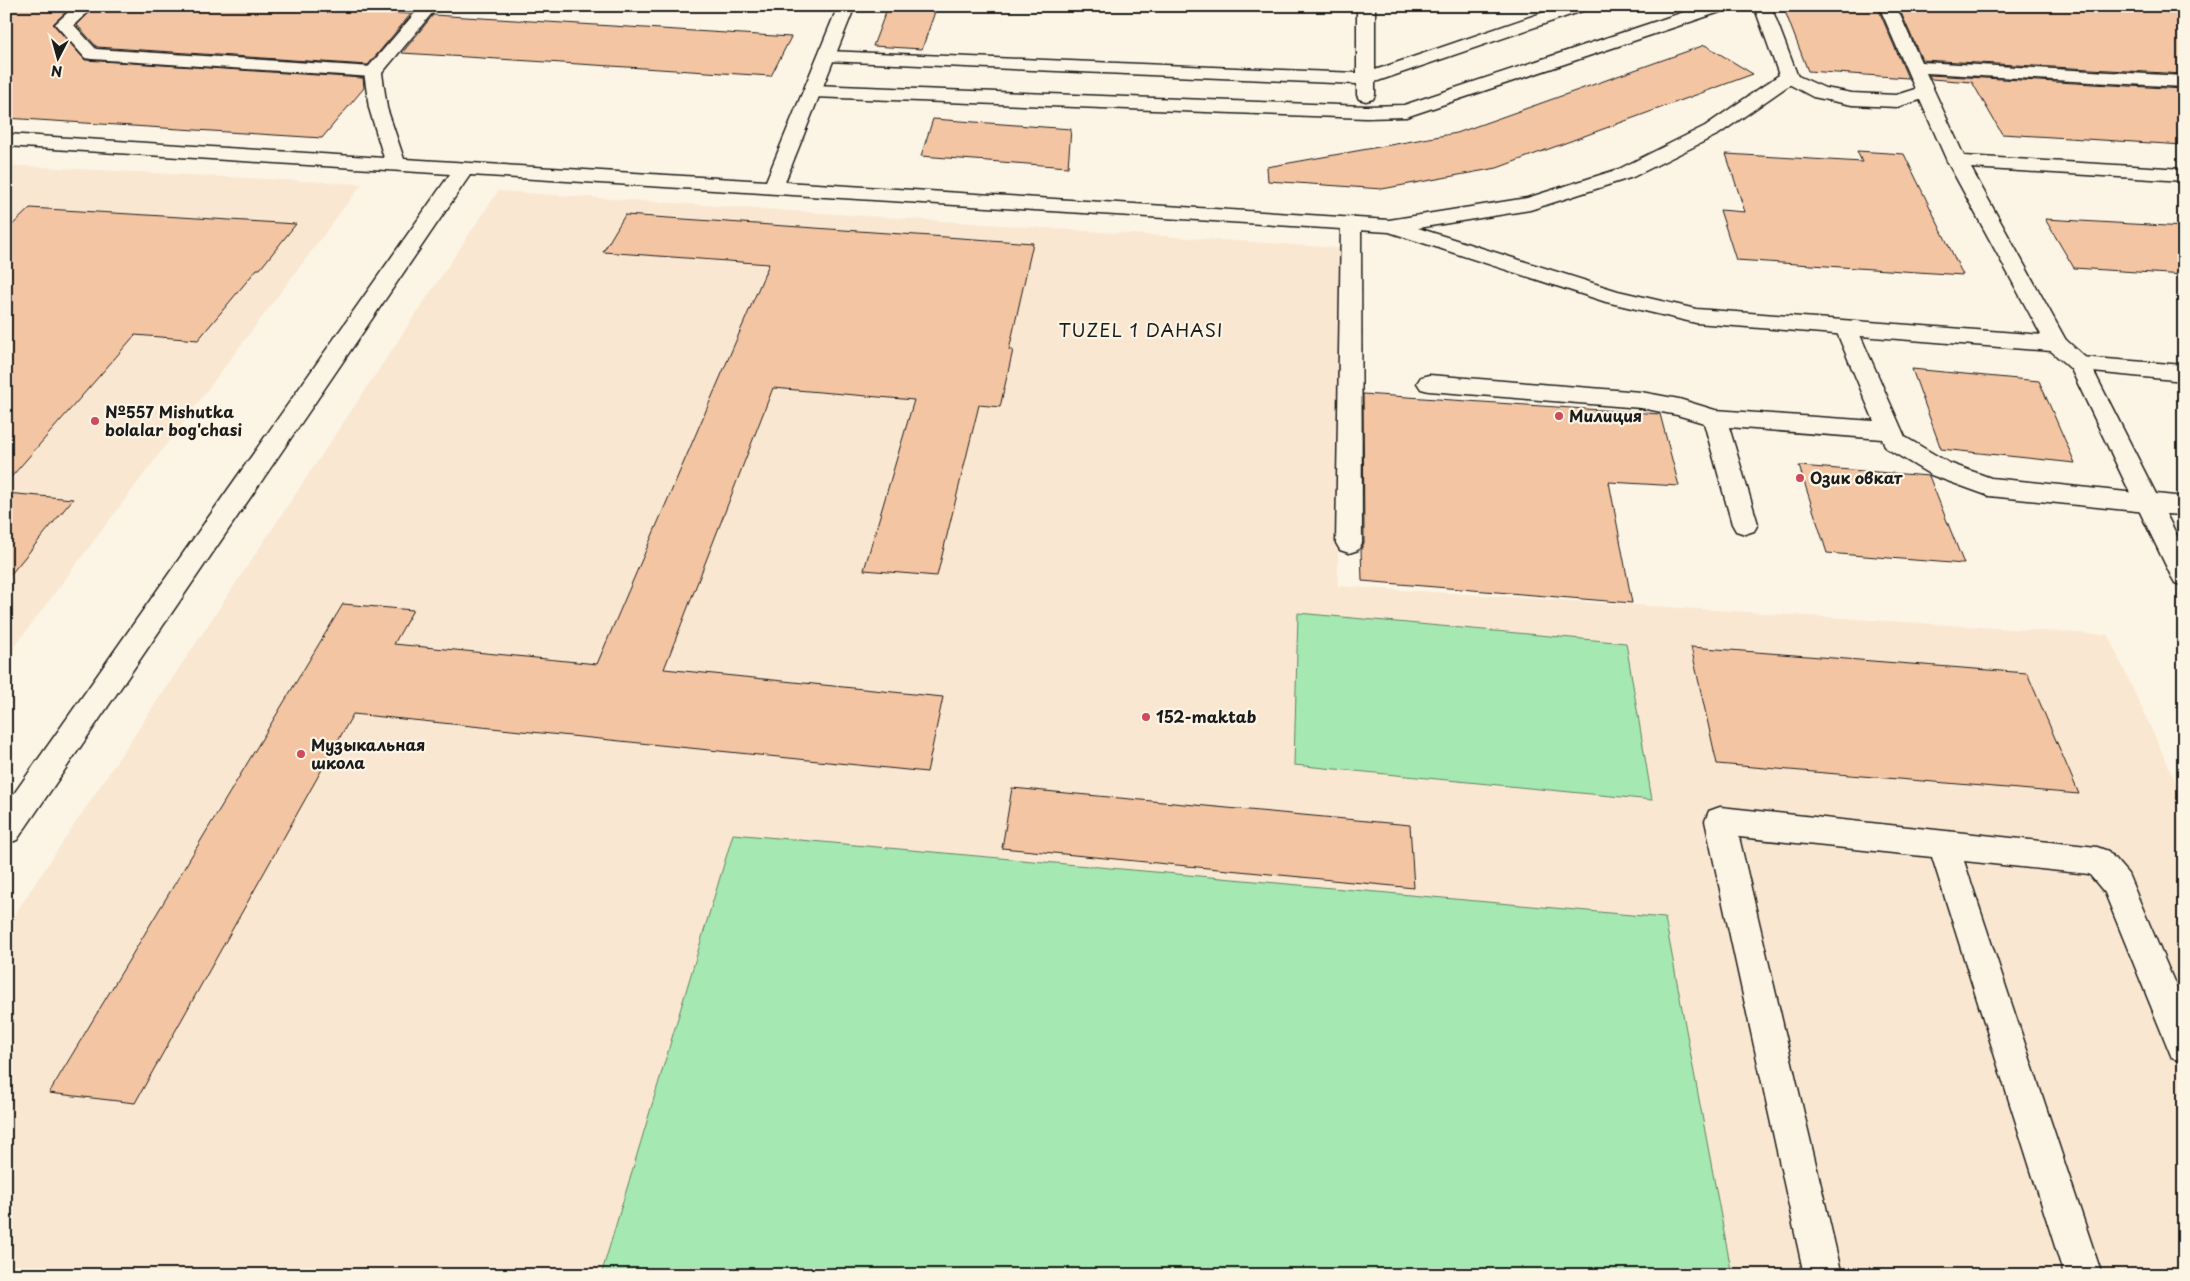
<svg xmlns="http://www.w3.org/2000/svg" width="2190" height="1281" viewBox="0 0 2190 1281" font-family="'Playpen Sans',sans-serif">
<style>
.built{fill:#fae7d1}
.green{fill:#a5e8b2;stroke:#608267}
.building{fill:#f4c5a3;stroke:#1c1c1c}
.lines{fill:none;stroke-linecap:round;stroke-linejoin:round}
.service-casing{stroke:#1c1c1c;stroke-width:3}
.minor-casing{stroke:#1c1c1c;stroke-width:3}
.service{fill:#fcf5e5;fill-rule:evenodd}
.minor{fill:#fcf5e5;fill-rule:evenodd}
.poi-dot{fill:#d1495b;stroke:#fcf5e5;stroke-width:2}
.labels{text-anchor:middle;stroke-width:4.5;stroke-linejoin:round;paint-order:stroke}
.poi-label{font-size:16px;font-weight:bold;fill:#1c1c1c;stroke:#fcf5e5;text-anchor:start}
.neighbourhood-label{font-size:18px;letter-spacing:1px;fill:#1c1c1c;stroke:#fcf5e5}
</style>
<rect width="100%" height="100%" fill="#fcf5e5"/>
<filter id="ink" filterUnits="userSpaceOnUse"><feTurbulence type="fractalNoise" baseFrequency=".02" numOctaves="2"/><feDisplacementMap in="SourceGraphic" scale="10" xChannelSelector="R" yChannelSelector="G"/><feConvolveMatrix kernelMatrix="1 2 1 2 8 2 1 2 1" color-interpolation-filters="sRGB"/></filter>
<g filter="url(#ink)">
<g class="built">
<path d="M6,165L362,184L6,658Z"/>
<path d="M498,191L1340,248L1338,586L2108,635L2184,799V1275H6V927Z"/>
</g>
<g class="green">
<path d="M1298,613L1626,643L1652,800L1294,765Z"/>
<path d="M733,834L1665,918L1732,1275H601Z"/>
</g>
<g class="building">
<path d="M6,6H72L53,24L85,60L363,78L364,88L322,138L6,118Z"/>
<path d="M96,6H399L393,13L411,14L368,65L97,47L77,25Z"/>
<path d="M888,6H937L922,49L873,46Z"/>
<path d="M1783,6H1877L1908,78L1808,71Z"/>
<path d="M1898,6H2072L2184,12V74L1922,60Z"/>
<path d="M433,15L791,37L771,76L402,53Z"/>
<path d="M1705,45L1753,74L1497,168L1382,189L1268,181L1267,167L1457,133Z"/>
<path d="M1929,75L2184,89V145L2002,134L1972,82L1931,79Z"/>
<path d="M933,119L1071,129L1068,167L921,156Z"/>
<path d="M1857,151L1904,154L1963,275L1736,260L1720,210L1745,212L1726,154L1862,162Z"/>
<path d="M30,208L296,224L260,269H257L198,340L135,335L6,483V231Z"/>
<path d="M625,215L1033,243L1009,350H1013L1000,407L979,405L937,576L864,570L914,400L773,388L664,669L943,697L927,772L353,714L135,1103L49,1093L343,604L413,610L394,644L597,664L769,264L603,252Z"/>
<path d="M2045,219L2184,227V275L2074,268Z"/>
<path d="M1912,369L2039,381L2075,463L1941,449Z"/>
<path d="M1363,394L1660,414L1679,486L1609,482L1632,603L1362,581L1361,549L1364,543Z"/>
<path d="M1799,466L1929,476L1964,564L1827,553Z"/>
<path d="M6,493L73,499L6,580Z"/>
<path d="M1691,647L2027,673L2079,794L1717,764Z"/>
<path d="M1012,788L1410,825L1414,888L1002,848Z"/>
</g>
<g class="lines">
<g class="service-casing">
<g id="service">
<path d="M75,6H94L74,25L96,49L373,67L379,68L382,72L379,76L373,77L91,59L85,58L55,24Z"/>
<path d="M1357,6H1375V70L1562,6H1587L1585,10L1375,82V95L1373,99L1366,101L1359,99L1357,95V84L827,61L821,60L818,56L821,52L827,51L1357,73Z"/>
<path d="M1702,6H1728L1726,10L1406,117L1366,118L813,97L806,95L804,91L806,87L813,85L1366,106L1404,105Z"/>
<path d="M1879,6H1896L1921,62L2184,76V87L1926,73L1964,156L2184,169V181L1971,168L2068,344L2065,349L2057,352L2049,349L2046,344L1947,161L1920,100L1897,107L1852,105L1813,97L1783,81L1780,77L1783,73L1789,72L1825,88L1852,93L1896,95L1915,89Z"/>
<path d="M1351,217L1358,219L1361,223L1362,543L1358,550L1349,553L1340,550L1336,543L1341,223L1344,219Z"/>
<path d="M1846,321L1854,323L1857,328L1905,437L1949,463L1991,478L2146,494L2155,496L2159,503L2155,510L2146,512L1989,496L1931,475L1886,448L1882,439L1729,427L1758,524L1754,531L1745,534L1736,531L1732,524L1704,423L1677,415L1641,408L1429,391L1421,389L1417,383L1421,377L1429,375L1641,392L1679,399L1715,410L1874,421L1835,328L1838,323Z"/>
<path d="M2080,357L2184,365V381L2072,370L2069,365L2072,360Z"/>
<path d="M1720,807L2097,847L2108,851L2128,874L2184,1005V1063L2172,1058L2105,893L2089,874L1964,861L2102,1275H2064L1932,857L1739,837L1842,1275H1804L1705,821L1709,811Z"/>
</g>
</g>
<g class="minor-casing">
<path id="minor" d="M421,6H438L382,73L387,108L404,159L766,181L838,6H855L785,182L1389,220L1527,198L1619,169L1705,126L1779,75L1754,6H1771L1798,77L1795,81L1719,134L1633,177L1530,210L1418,228L1618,291L1696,309L2057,336L2065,339L2088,360L2156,494L2184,497V515L2166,514L2184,549V586L2175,583L2171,576L2139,510L2133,503L2134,501L2071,369L2051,351L1696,323L1606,302L1389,232L470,175L17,840L6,844V805L450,174L6,146V134L384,158L369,108L364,72Z"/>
</g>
<use href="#service" class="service"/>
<use href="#minor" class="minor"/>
</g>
</g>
<g class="poi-dot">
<circle cx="1559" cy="416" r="5"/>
<circle cx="95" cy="421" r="5"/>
<circle cx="1800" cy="478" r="5"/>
<circle cx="1146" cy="717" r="5"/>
<circle cx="301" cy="754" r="5"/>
</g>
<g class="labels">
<g class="poi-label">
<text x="105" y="418">№557 Mishutka<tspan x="105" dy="18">bolalar bog'chasi</tspan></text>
<text x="1569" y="422">Милиция</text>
<text x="1810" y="484">Озик овкат</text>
<text x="1156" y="723">152-maktab</text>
<text x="311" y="751">Музыкальная<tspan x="311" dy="18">школа</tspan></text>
</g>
<g class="neighbourhood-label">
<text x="1141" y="337">TUZEL 1 DAHASI</text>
</g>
</g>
<rect width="2190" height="1281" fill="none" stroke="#fcf5e5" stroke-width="25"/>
<rect x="12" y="12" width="2165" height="1256" fill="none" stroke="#1c1c1c" stroke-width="2" filter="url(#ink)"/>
<g transform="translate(58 58) rotate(186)" stroke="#fcf5e5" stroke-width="4" paint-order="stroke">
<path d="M0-4L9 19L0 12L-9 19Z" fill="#1c1c1c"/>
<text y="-8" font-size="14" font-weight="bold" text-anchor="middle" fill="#1c1c1c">N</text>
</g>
</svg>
